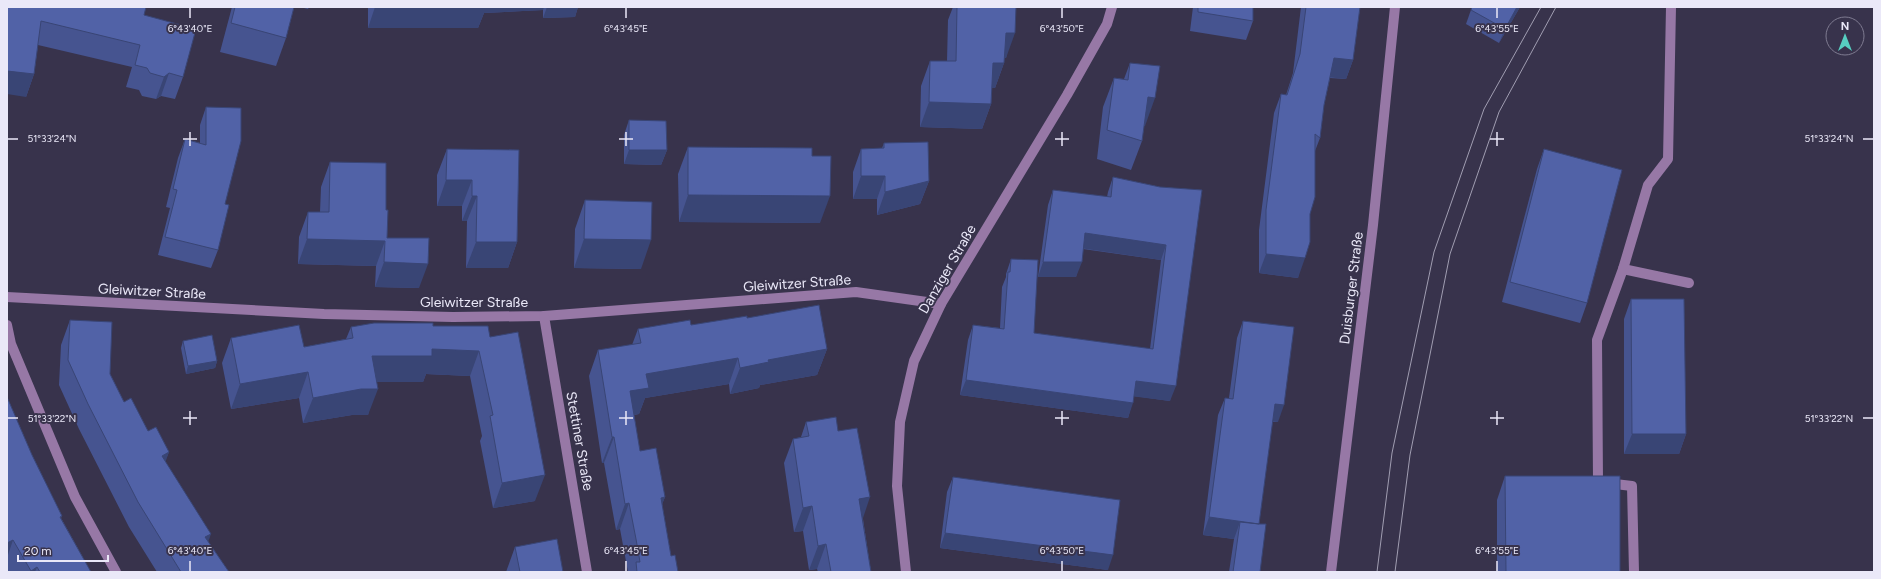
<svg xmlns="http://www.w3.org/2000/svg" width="1881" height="579" viewBox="0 0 1881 579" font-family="Figtree,sans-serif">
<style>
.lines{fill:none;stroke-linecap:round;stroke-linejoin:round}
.minor{stroke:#9778a6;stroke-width:10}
.tram{stroke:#a19eb2;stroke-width:1}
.wall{fill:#465490}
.shaded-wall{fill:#394575}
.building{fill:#5162a7;stroke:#394575}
.ticks{fill:none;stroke:#eae8f8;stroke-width:1.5}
.labels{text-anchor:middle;stroke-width:4;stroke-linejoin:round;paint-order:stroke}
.street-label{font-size:14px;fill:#eae8f8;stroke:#38334c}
.ticks-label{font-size:10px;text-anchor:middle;fill:#eae8f8;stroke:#38334c;stroke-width:4;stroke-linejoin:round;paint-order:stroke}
</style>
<rect width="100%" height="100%" fill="#38334c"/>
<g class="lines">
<g class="minor">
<path d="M1623,269L1689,283"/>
<path d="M7,297L324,314L453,317L544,316L856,292L941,304"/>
<path d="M544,316L587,572"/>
<path d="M7,325L11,344L75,497L116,572"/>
<path d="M906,572L897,486L900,422L914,361L941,304L1067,95L1107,24L1112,7"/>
<path d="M1331,572L1373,225L1395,7"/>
<path d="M1634,572L1632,486L1598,482L1597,340L1623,269L1648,185L1668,159L1671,7"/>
</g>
<g class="tram">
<path d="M1377,572L1392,453L1434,252L1484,109L1541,7"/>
<path d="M1395,572L1410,455L1450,254L1499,112L1556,7"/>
</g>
</g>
<g class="wall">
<path d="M7,7L144,15L183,77L175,99L161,96L156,99L142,96L139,90L126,87L132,67L38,45L34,74L26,97Z"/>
<path d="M232,7H294L286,38L276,66L220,52Z"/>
<path d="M300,7H309L308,9Z"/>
<path d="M368,7H578L575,17L543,18V10L484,13L478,28H368Z"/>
<path d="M953,7H1016L1006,58H1004V63L995,88H992L991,104L982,129L920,127L921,86L930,61H947L948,20Z"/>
<path d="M1193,7H1253V21L1246,40L1190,31Z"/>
<path d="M1301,7H1360L1353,60L1346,79L1330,78L1324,105L1320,138L1315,151L1310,214L1298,278L1259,273V230L1274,113L1281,94L1286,95L1293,73Z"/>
<path d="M1472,7H1520L1499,43L1466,24Z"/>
<path d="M1130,63L1145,126H1144L1142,141L1131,170L1097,159L1103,107L1114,78L1124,79Z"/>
<path d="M206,107L225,204L218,250L211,268L158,255L170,208L166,207L178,158L185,139L200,143V125Z"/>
<path d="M629,120L667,150L661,165L624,164V135Z"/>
<path d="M884,143L929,181L920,204L877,215V199H853V172L861,149L882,148Z"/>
<path d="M688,147L812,156L820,223L679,222L678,174Z"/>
<path d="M447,149L519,150L517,242L508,268H466L467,221H462V206H437V175Z"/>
<path d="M1544,149L1587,303L1580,323L1502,302L1537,169Z"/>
<path d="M330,162L386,210L387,238L419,288L375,287L376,266L298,264L299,237L308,212H320L321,187Z"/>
<path d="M1113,177L1160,187L1202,190L1170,401L1134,396L1128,418L960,395L968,340L973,325L1000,328L1002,287L1006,277V274L1011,259L1034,333L1150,349L1161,260L1083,249L1076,277H1038L1048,205L1053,190L1107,197L1108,192Z"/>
<path d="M585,200L641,269L574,268L575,229Z"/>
<path d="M1631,299L1686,434L1679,454H1624V319Z"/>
<path d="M747,318L827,349L817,375L760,385L759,388L730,394L729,384L645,398L639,414L634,415L640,451L665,497L662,504L671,556L678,572H628L620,529L616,530L604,463H602L589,376L598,350L632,345L638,329L691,325Z"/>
<path d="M70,320L110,374L124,402L148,431L169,452L165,461L208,541L229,572H157L129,527L79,429L59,385L61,345Z"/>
<path d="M1243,321L1278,422H1272L1259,524L1260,572H1229L1234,539L1203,535L1218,415L1225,398H1229L1237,338Z"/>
<path d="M433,326L490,337L535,501L493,508L480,441L482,436L470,376L426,374L423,382H376L368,415H352L303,423L299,398L231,409L222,363L231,338L304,347L346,339L351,327Z"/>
<path d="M183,341L217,361L215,368L186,374L181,348Z"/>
<path d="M7,397L32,455L62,516L61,518L91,572H8L7,570Z"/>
<path d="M806,422L838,431L863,519L871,572H818L817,569L809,570L803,531L794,532L784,463L793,439L801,437Z"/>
<path d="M1505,476L1620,572H1497V500Z"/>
<path d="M953,477L1108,570L940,548L947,492Z"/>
<path d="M515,547L563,572H506Z"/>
</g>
<g class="shaded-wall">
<path d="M375,7H544L543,10L484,13L478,28H368Z"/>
<path d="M547,7H578L575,17L543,18Z"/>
<path d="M1517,7H1520L1499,43L1505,29Z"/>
<path d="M1006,33H1015L1006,58H997Z"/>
<path d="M1334,58L1353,60L1346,79L1327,77Z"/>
<path d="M993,63H1004L995,88H984Z"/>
<path d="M7,71L34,74L26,97L7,94Z"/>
<path d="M169,73L161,96L156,99L164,77Z"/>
<path d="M1148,97L1155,98L1145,126L1137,125Z"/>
<path d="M929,102L991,104L982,129L920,127Z"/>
<path d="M629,150H667L661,165L624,164Z"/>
<path d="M861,176H885L877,199H853Z"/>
<path d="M446,180H472L462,206H437Z"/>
<path d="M929,181L920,204L877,215L885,192Z"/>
<path d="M688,195L830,196L820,223L679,222Z"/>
<path d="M472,196H477L467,221H462Z"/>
<path d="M1085,233L1166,245L1161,260L1080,248Z"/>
<path d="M307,239L385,241L376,266L298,264Z"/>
<path d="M584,239L651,240L641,269L574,268Z"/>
<path d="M476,242H517L508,268H466Z"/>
<path d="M1266,254L1305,258L1298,278L1259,273Z"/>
<path d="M384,262L428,264L419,288L375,287Z"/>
<path d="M1043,262H1082L1076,277H1038Z"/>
<path d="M432,349L479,351L470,376L426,374L423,382H363L372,356Z"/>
<path d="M827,349L817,375L760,385L759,388L730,394L740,368L768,360Z"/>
<path d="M738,358L729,384L645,398L639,414L620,417L630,391L646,374Z"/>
<path d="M217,361L215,368L186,374L188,366Z"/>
<path d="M308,372L299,398L231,409L240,384Z"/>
<path d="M966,380L1133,403L1128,418L960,395Z"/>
<path d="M1136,381L1176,386L1170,401L1130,396Z"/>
<path d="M361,389H378L368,415H352L303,423L313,398Z"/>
<path d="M1275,404L1284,405L1278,422L1268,421Z"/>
<path d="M1632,434H1686L1679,454H1624Z"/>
<path d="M612,437H614L604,463H602Z"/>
<path d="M169,452L160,477L162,456Z"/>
<path d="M545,475L535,501L493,508L502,483Z"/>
<path d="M665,497L655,523L661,498Z"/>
<path d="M870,497L862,521L859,499Z"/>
<path d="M629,503L620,529L616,530L625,504Z"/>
<path d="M812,506L803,531L794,532L803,508Z"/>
<path d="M1209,517L1259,524L1240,522L1234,539L1203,535Z"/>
<path d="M945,533L1113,555L1108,570L940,548Z"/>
<path d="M211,534L202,559L205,537Z"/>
<path d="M13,540L7,558V543Z"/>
<path d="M826,544L817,569L809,570L818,546Z"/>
<path d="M37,567L35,572H30L31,571Z"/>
</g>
<g class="building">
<path d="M7,7H146L144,15L196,29L183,77L169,73L164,77L150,73L147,68L135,65L140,45L41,21L34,74L7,71Z"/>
<path d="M235,7H294L286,38L231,23Z"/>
<path d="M957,7H1016L1015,33H1006L1004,63H993L991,104L929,102L930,61H956Z"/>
<path d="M1198,7H1253V21L1198,12Z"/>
<path d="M1306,7H1360L1353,60L1334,58L1324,105L1320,138L1315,134V197L1310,214V242L1305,258L1266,254V210L1281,94L1287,95L1300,54Z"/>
<path d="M1472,7H1517L1505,29L1471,10Z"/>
<path d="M1130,63L1160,66L1155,98L1148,97L1142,141L1107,130L1114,78L1128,80Z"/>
<path d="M206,107L241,108V141L225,204L229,205L218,250L165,237L177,190L173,189L185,139L206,145Z"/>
<path d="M629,120L666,121L667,150H629Z"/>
<path d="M928,142L929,181L885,192V176H861V149L884,148V143Z"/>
<path d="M688,147L812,148V156H831L830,196L688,195Z"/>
<path d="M447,149L519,150L517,242H476L477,196H472V180H446Z"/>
<path d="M1544,149L1622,170L1587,303L1510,282Z"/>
<path d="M330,162L386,163V210H388L387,238H429L428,264L384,262L385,241L307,239L308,212H329Z"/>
<path d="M1113,177L1160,187L1202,190L1176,386L1136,381L1133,403L966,380L973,325L1004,329L1008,272H1010L1011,259L1038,260L1034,333L1153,349L1166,245L1085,233L1082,262H1043L1053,190L1111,197Z"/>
<path d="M585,200L652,202L651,240L584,239Z"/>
<path d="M1631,299H1684L1686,434H1632Z"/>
<path d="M819,305L827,349L768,360L769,362L740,368L738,358L646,374L649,388L630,391L640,451L656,448L665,497L661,498L667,533L671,556L675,555L678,572H637L636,562H640L636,539L629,503L625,504L614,437H612L598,350L641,343L638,329L690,320L691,325L747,316V318Z"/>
<path d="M70,320L112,322L110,374L124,402L131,398L148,431L156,427L169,452L162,456L211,534L205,537L229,572H181L138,502L88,404L68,360Z"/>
<path d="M1243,321L1294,327L1284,405L1275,404L1259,524H1266L1260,572H1233L1240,522L1259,524L1209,517L1225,398L1233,399Z"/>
<path d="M374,323H433V326H488L490,337L518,332L545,475L502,483L490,416L493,415L479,351L432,349V356H372L378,389H361L313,398L308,372L240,384L231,338L299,325L304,347L353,338L351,327Z"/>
<path d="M212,335L217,361L188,366L183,341Z"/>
<path d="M7,397L32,455L62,516L60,517L91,572H40L37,567L31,571L13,540L7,543Z"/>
<path d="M836,417L838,431L857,428L870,497L859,499L871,572H831L826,544L818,546L812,506L803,508L793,439L809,436L806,422Z"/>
<path d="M1505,476H1620V572H1506Z"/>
<path d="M953,477L1120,500L1113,555L945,533Z"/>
<path d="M557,539L563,572H520L515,547Z"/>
</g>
<path class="ticks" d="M190,8V18M626,8V18M1062,8V18M1497,8V18M190,132V146M626,132V146M1062,132V146M1497,132V146M8,139H18M183,139H197M619,139H633M1055,139H1069M1490,139H1504M1863,139H1873M190,411V425M626,411V425M1062,411V425M1497,411V425M8,418H18M183,418H197M619,418H633M1055,418H1069M1490,418H1504M1863,418H1873M190,561V571M626,561V571M1062,561V571M1497,561V571"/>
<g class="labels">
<g class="street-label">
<text transform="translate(947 269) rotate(-60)" y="5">Danziger Straße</text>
<text transform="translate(797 283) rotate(-4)" y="5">Gleiwitzer Straße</text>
<text transform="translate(1351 288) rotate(-83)" y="5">Duisburger Straße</text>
<text transform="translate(152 291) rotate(3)" y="5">Gleiwitzer Straße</text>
<text x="474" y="307">Gleiwitzer Straße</text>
<text transform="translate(580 441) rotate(80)" y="5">Stettiner Straße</text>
</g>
</g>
<g class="ticks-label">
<text x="190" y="32">6°43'40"E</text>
<text x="626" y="32">6°43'45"E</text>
<text x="1062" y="32">6°43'50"E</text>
<text x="1497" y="32">6°43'55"E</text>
<text x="52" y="142">51°33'24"N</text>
<text x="1829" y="142">51°33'24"N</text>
<text x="52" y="422">51°33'22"N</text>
<text x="1829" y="422">51°33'22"N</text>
<text x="190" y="554">6°43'40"E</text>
<text x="626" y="554">6°43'45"E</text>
<text x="1062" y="554">6°43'50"E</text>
<text x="1497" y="554">6°43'55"E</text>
</g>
<rect width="1881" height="579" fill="none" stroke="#eae8f8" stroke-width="16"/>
<g transform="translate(1845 36)"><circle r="19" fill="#38334c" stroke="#7f7b91"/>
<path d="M0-3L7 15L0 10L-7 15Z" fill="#57cec1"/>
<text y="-6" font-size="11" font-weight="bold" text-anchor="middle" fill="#eae8f8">N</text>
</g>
<path d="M18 555v6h90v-6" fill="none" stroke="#eae8f8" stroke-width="2"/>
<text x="24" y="555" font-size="12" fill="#eae8f8" stroke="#38334c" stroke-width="3" paint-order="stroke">20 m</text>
</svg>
